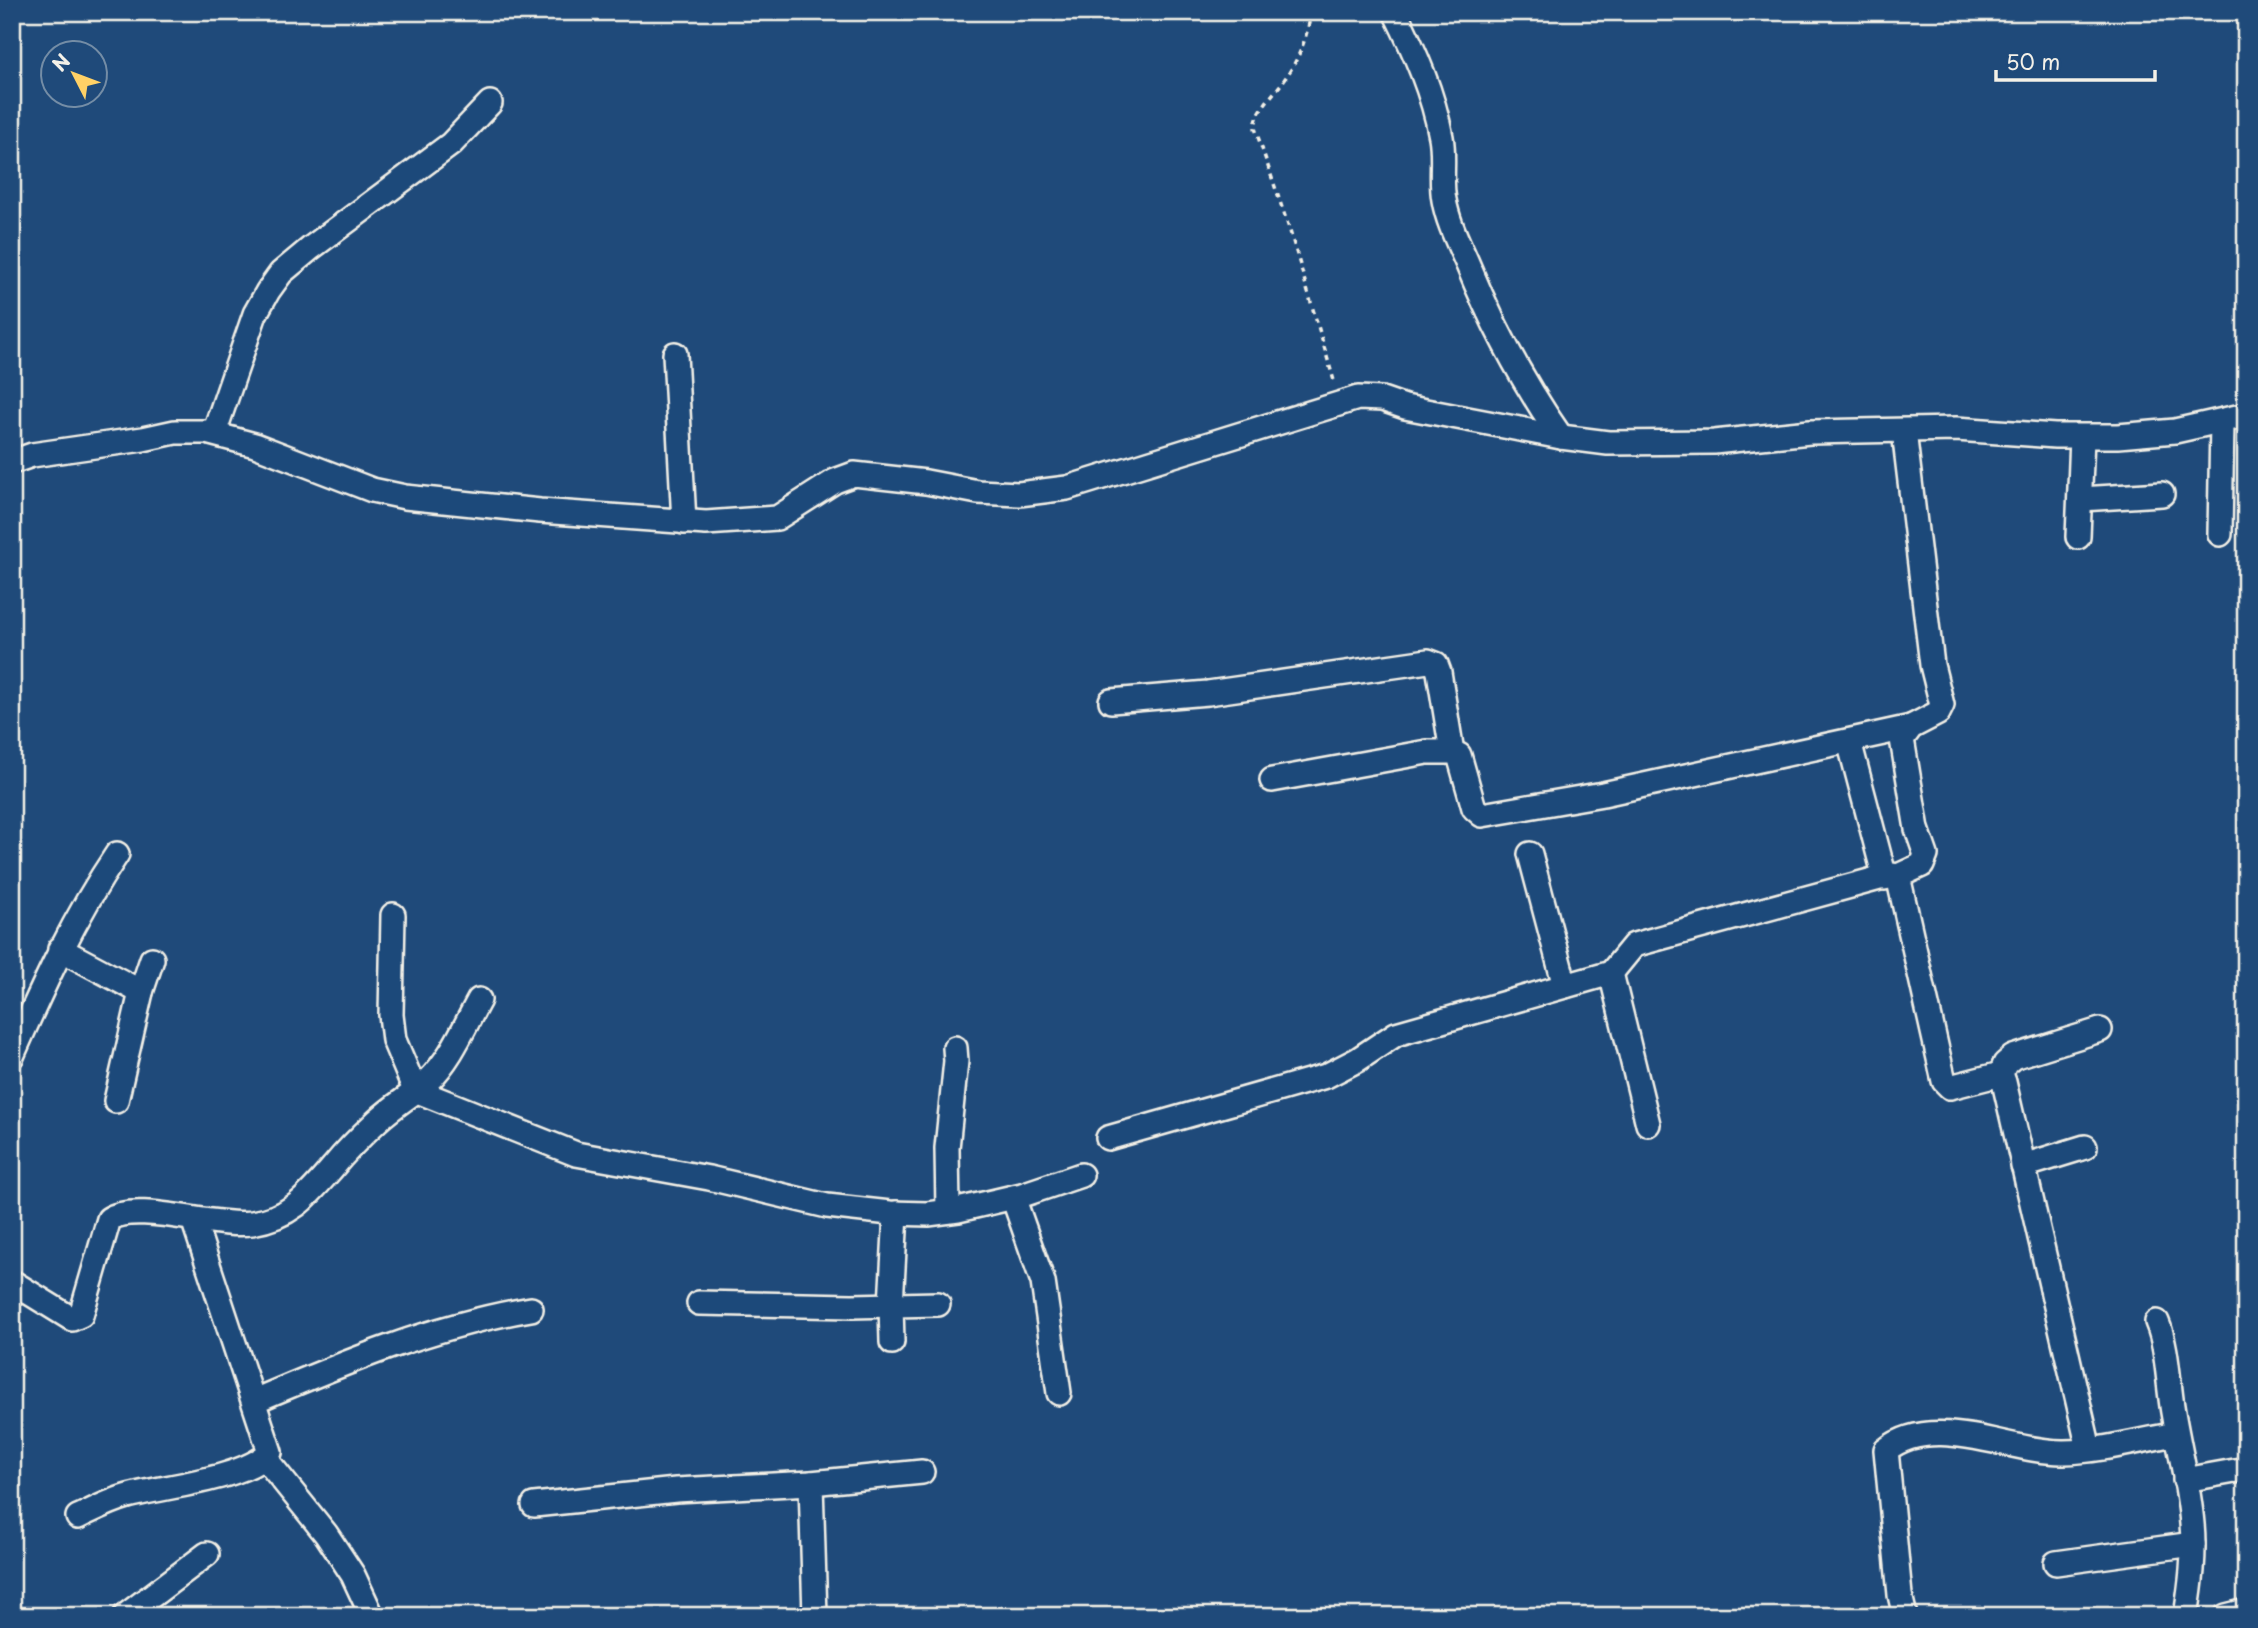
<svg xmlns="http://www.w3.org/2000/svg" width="2258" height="1628" viewBox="0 0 2258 1628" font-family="'Playpen Sans',sans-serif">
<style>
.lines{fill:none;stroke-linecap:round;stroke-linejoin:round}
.minor-casing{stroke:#f4f1e8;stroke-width:28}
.path{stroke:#f4f1e8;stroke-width:3.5;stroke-dasharray:5 5;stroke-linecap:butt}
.minor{stroke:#1f4a7a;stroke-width:23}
</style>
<rect width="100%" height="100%" fill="#1f4a7a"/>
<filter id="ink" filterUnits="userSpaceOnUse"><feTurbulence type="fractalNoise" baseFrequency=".0143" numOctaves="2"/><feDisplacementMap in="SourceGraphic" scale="14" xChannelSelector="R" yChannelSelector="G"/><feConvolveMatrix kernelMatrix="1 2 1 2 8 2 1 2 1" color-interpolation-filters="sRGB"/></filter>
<g filter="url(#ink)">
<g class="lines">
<g class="minor-casing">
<g id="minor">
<path d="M1395,12C1415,52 1433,93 1441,137C1445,157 1440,180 1444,200C1448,223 1459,244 1468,265C1493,326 1523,383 1561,437"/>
<path d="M675,354L684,522"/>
<path d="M214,433L255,314L268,291L281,273L311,248L451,144L490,103"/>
<path d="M12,462L32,455L143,439L175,432H206L255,445L372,490L405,497L540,511L706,523L777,518L835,481L854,474L926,482L978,492L1019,494L1067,488L1358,398L1382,399L1405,407L1561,437L1608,443L1714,442L1810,432L1956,429L2055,436H2118L2175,431L2246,415"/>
<path d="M2081,499L2162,494"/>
<path d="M2220,534L2222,422"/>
<path d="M2078,537L2082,437"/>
<path d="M1111,701L1208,693L1428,661L1436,664L1439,672L1452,752"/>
<path d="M1849,741L1885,878"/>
<path d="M1272,780L1427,752H1452L1459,755L1474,808L1482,815L1603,794L1911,727"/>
<path d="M1530,854L1565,986"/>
<path d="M1898,876L1922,865L1926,855L1917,829L1902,739L1911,727L1938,713L1942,705L1932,665L1904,431"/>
<path d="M393,915L391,1015L394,1040L415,1090L576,1154L709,1178L827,1206L890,1213L928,1214L958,1210L1022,1195L1081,1175"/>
<path d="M60,949L141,992"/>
<path d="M1611,973L1648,1124"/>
<path d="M12,1056C44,984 73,919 117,854"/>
<path d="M2001,1074L2005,1064L2013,1057L2100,1030"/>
<path d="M116,1101L141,992L152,959"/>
<path d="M1108,1138L1326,1076L1357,1060L1396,1034L1611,973L1634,945L1891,875L1898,876L1944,1081L1950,1087L2001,1074L2004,1082L2089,1449"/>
<path d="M2023,1166L2085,1147"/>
<path d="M1013,1197L1043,1282L1059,1393"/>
<path d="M948,1211L947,1148L956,1061L955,1048"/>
<path d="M12,1282L72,1319L81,1315L109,1219C136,1201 215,1228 252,1223C292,1217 308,1196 333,1167C346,1151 362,1135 377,1121C393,1106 412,1095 428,1081C451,1059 464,1027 479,1000"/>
<path d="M699,1303L852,1306L938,1304"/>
<path d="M2157,1322C2167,1345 2168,1380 2172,1406C2178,1445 2189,1485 2192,1524C2195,1555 2191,1585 2186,1616"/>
<path d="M892,1342L891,1305L896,1213"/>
<path d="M254,1401C343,1363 435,1325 531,1309"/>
<path d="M265,1458L326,1534L353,1575L372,1616"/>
<path d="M2185,1480L2246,1469"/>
<path d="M811,1483L815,1616"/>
<path d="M534,1505L676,1490L811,1483L922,1472"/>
<path d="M78,1517C95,1509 110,1501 128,1496C166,1486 244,1479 270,1452L193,1219"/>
<path d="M2056,1563L2193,1544"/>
<path d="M125,1616L207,1554"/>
<path d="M1905,1616L1900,1595L1886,1450C1934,1411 2010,1453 2064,1452C2101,1451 2140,1440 2176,1434"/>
<path d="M2226,1616L2246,1611"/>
</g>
</g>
<path class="path" d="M1311,12C1307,38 1299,59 1284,80C1274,95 1256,109 1255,128L1290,231L1335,384"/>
<use href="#minor" class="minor"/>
</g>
</g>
<rect width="2258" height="1628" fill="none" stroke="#1f4a7a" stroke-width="42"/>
<rect x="21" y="21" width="2216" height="1586" fill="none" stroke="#f4f1e8" stroke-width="2.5" filter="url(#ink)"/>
<g transform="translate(74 74) rotate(312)"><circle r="33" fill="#1f4a7a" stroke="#748da6" stroke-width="2"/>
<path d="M0-5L12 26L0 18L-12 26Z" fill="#ffd166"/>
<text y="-10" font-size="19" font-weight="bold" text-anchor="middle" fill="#f4f1e8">N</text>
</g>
<path d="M1996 70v10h159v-10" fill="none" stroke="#f4f1e8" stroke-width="3.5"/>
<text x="2006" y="70" font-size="21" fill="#f4f1e8" stroke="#1f4a7a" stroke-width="5" paint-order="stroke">50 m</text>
</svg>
